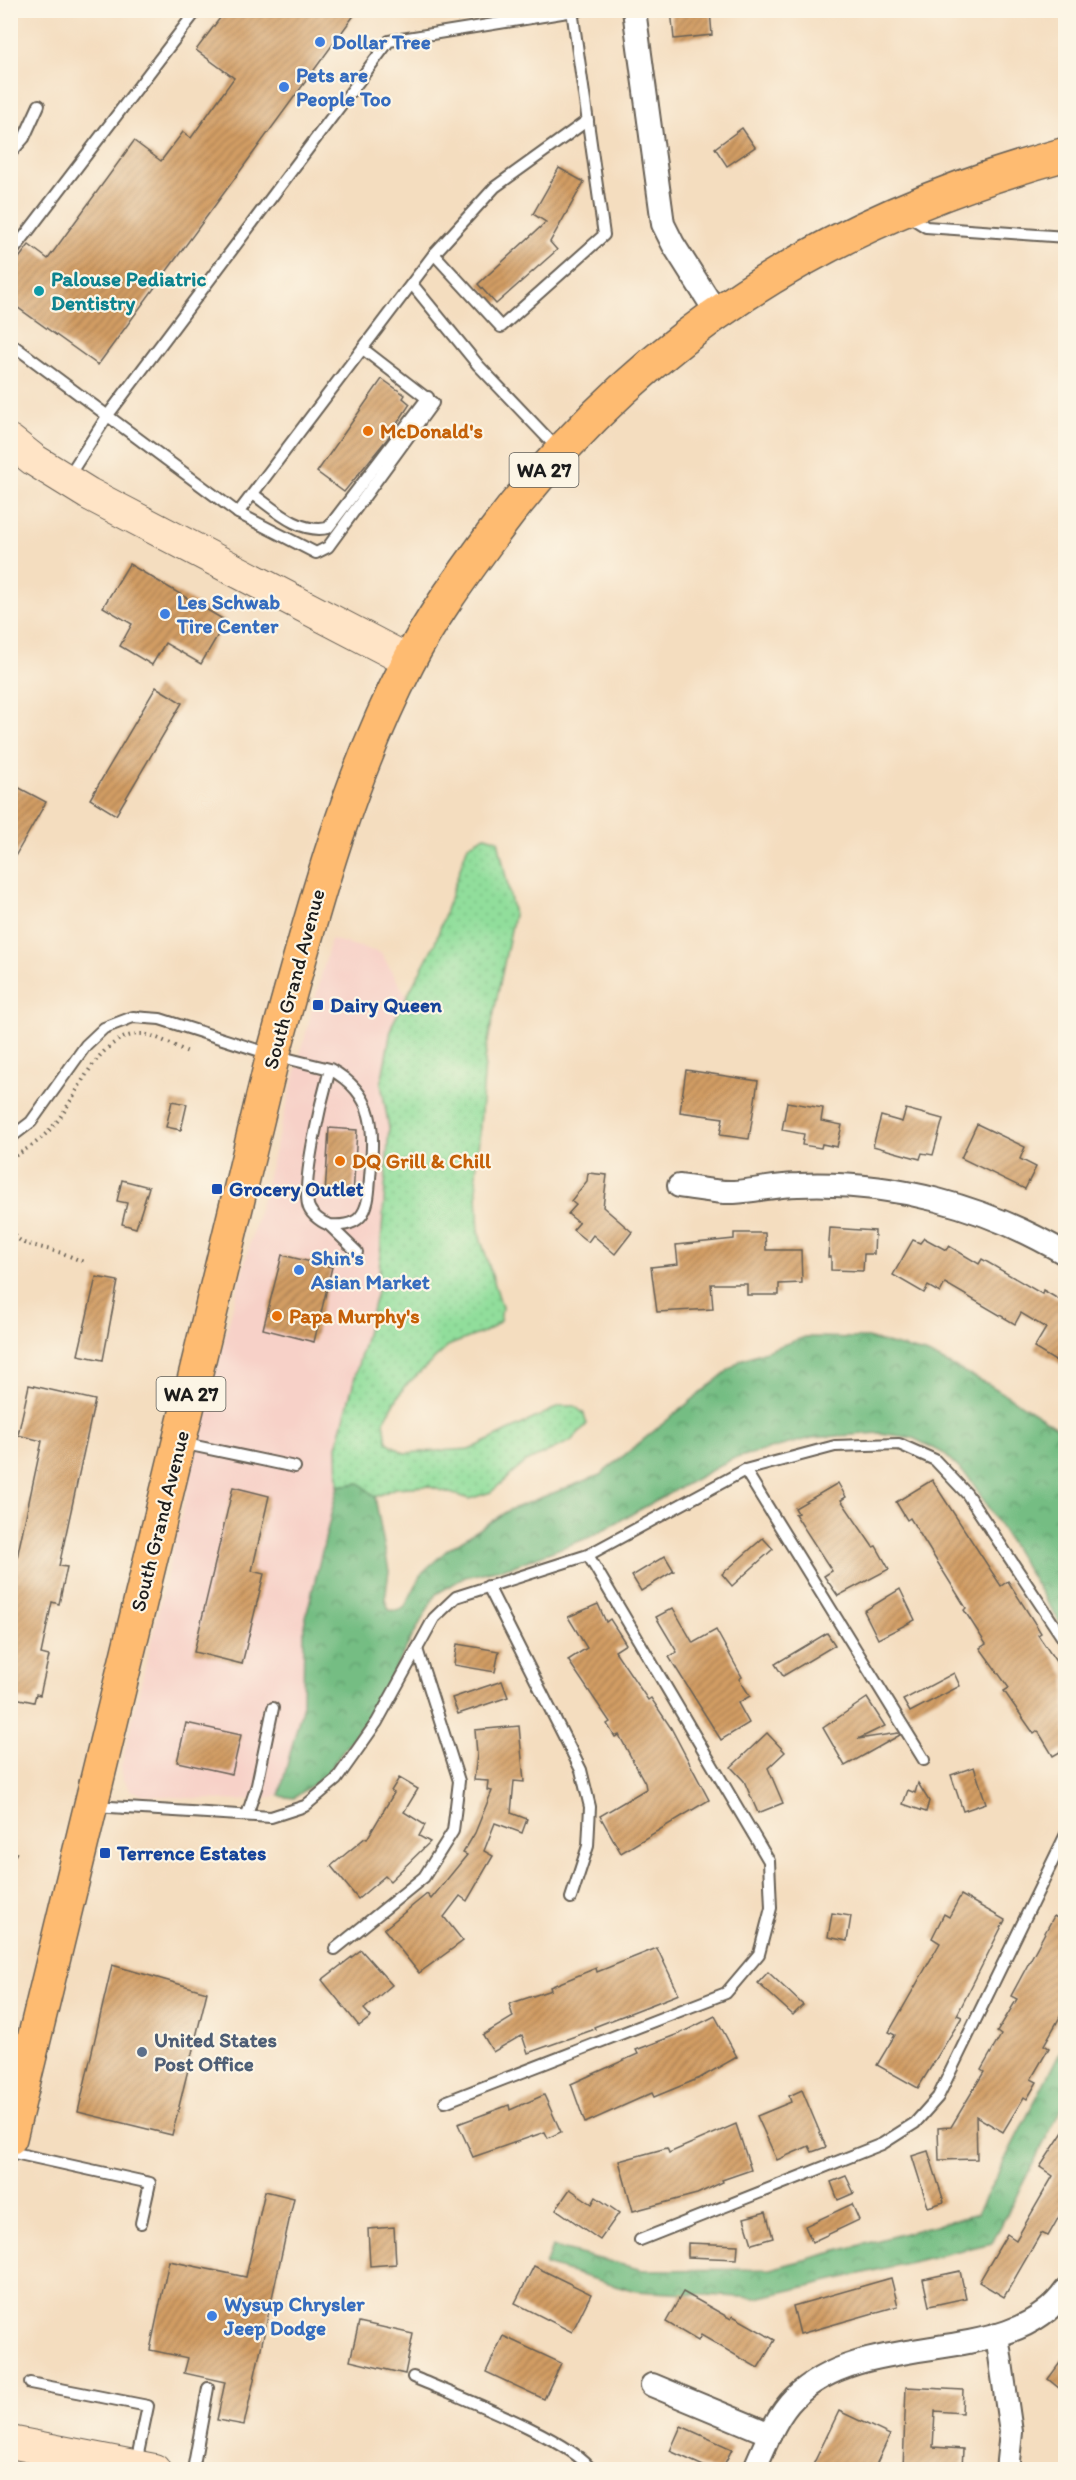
<svg xmlns="http://www.w3.org/2000/svg" width="1076" height="2480" viewBox="0 0 1076 2480" font-family="Itim,sans-serif">
<style>
.built{fill:#f7d1c8}
.grass{fill:url(#grass-dots);stroke:#567d5c;stroke-width:1.5}
.forest{fill:url(#forest-crowns);stroke:#486c50;stroke-width:1.5}
.building{fill:url(#building-hatch)}
.lines{fill:none;stroke-linecap:round;stroke-linejoin:round}
.lane-casing{stroke:#686055;stroke-width:14}
.street-casing{stroke:#686055;stroke-width:26}
.secondary-casing{stroke:#686055;stroke-width:34}
.primary-casing{stroke:#686055;stroke-width:36}
.path{stroke:#686055;stroke-width:4;stroke-dasharray:1.5 4.5;stroke-linecap:butt}
.lane{stroke:#fff;stroke-width:10}
.street{stroke:#fff;stroke-width:22}
.secondary{stroke:#ffe4c6;stroke-width:32}
.primary{stroke:#febb71;stroke-width:33}
.shop-dot{fill:#3f7fe0;stroke:#fcf5e5;stroke-width:2}
.culture-dot{fill:#0f9aa8;stroke:#fcf5e5;stroke-width:2}
.food-dot{fill:#e8710a;stroke:#fcf5e5;stroke-width:2}
.transit-dot{fill:#1a4fb4;stroke:#fcf5e5;stroke-width:2}
.service-dot{fill:#5c6f8a;stroke:#fcf5e5;stroke-width:2}
.labels{text-anchor:middle;stroke-width:4.5;stroke-linejoin:round;paint-order:stroke}
.shield{fill:#fcf5e5;stroke:#5f5d58;stroke-width:1.5}
.shield-label{font-size:20px;font-weight:bold;fill:#1c1c1c}
.shop-label{font-size:21px;font-weight:bold;fill:#366cbe;stroke:#fcf5e5;text-anchor:start}
.culture-label{font-size:21px;font-weight:bold;fill:#0d838f;stroke:#fcf5e5;text-anchor:start}
.food-label{font-size:21px;font-weight:bold;fill:#c56008;stroke:#fcf5e5;text-anchor:start}
.street-label{font-size:21px;fill:#1c1c1c;stroke:#fcf5e5}
.transit-label{font-size:21px;font-weight:bold;fill:#164399;stroke:#fcf5e5;text-anchor:start}
.service-label{font-size:21px;font-weight:bold;fill:#4e5e75;stroke:#fcf5e5;text-anchor:start}
</style>
<defs>
<pattern id="grass-dots" width="8" height="8" patternUnits="userSpaceOnUse" patternTransform="scale(1.5)"><rect width="8" height="8" fill="#91de9b"/><path d="M2 2h.1M6 6h.1" fill="none" stroke="#7cbe85" stroke-width="1.8" stroke-linecap="round"/></pattern>
<pattern id="forest-crowns" width="20" height="18" patternUnits="userSpaceOnUse" patternTransform="scale(1.5)"><rect width="20" height="18" fill="#74bd83"/><path d="M2 6a3 3 0 1 1 6 0M12 15a3 3 0 1 1 6 0" fill="none" stroke="#5e996a"/></pattern>
<pattern id="building-hatch" width="6" height="6" patternUnits="userSpaceOnUse" patternTransform="scale(1.5)"><rect width="6" height="6" fill="#d29d64"/><path d="M-1 1l2-2M0 6l6-6M5 7l2-2" fill="none" stroke="#aa7f52"/></pattern>
</defs>
<rect width="100%" height="100%" fill="#fcf5e5"/>
<filter id="ink" filterUnits="userSpaceOnUse"><feTurbulence type="fractalNoise" baseFrequency=".0167" numOctaves="2"/><feDisplacementMap in="SourceGraphic" scale="12" xChannelSelector="R" yChannelSelector="G"/><feConvolveMatrix kernelMatrix="1 2 1 2 8 2 1 2 1" color-interpolation-filters="sRGB"/></filter>
<filter id="wash" filterUnits="userSpaceOnUse"><feTurbulence type="fractalNoise" baseFrequency=".008" numOctaves="4" result="noise"/><feDisplacementMap in="SourceGraphic" scale="24" xChannelSelector="R" yChannelSelector="G"/><feGaussianBlur stdDeviation="1.35" result="paint"/><feColorMatrix in="noise" values="0 0 0 0 0 0 0 0 0 0 0 0 0 0 0 0 0 1.4 0 .05"/><feComposite in="paint" operator="in"/></filter>
<g filter="url(#wash)">
<rect width="100%" height="100%" fill="#f4ddbf"/>
<path class="built" d="M331,939L381,953L407,997L392,1025L381,1083L389,1128L378,1288L337,1446L338,1486L304,1625L303,1704L279,1796L239,1801L142,1795L130,1790L123,1780L121,1767L213,1382Z"/>
<path class="grass" d="M485,836L498,840L514,915L486,1051L476,1174L479,1234L502,1307L500,1321L489,1330L450,1345L404,1387L384,1421L387,1442L404,1453L471,1449L560,1406H575L584,1414L587,1424L571,1441L526,1462L491,1492L469,1499L427,1486L395,1488L375,1497L360,1483L338,1486L337,1446L378,1288L389,1128L381,1083L392,1025L435,943L468,845Z"/>
<g class="forest">
<path d="M805,1337L867,1338L928,1354L990,1385L1054,1425L1065,1437V1631L971,1480L943,1453L913,1438L880,1433L812,1438L732,1459L590,1537L513,1566L465,1577L436,1594L368,1717L325,1776L294,1798L279,1796L303,1704L304,1625L338,1486L360,1483L375,1497L389,1571L385,1599L389,1610L397,1611L404,1608L423,1572L447,1550L509,1510L600,1475L741,1360Z"/>
<path d="M1065,2042V2102L992,2243L757,2298L636,2291L545,2265L552,2247L643,2270L770,2269L977,2214Z"/>
</g>
<g id="blocks">
<g class="building">
<path d="M226,10H358L98,365L10,302V270L29,245L48,259L134,141L161,161L183,132L191,138L234,78L196,50Z"/>
<path d="M671,10H710L712,35L674,39Z"/>
<path d="M742,128L755,147L727,166L715,148Z"/>
<path d="M559,168L584,182L550,242L557,250L496,304L478,284L546,222L533,214Z"/>
<path d="M382,379L405,395L403,398L410,404L387,439L344,492L317,472Z"/>
<path d="M129,564L226,621L201,664L165,643L152,665L120,646L132,624L103,607Z"/>
<path d="M156,687L182,703L116,815L90,799Z"/>
<path d="M10,783L46,802L10,865Z"/>
<path d="M686,1070L758,1081L749,1139L720,1135L723,1118L680,1112Z"/>
<path d="M172,1101L187,1104L181,1130L166,1127Z"/>
<path d="M787,1102L823,1108L821,1121L842,1125L837,1147L822,1144L821,1148L802,1145L804,1134L782,1130Z"/>
<path d="M906,1109L943,1119L933,1155L922,1153L920,1159L873,1146L881,1116L902,1122Z"/>
<path d="M977,1124L1025,1147L1020,1159L1036,1167L1025,1189L961,1158Z"/>
<path d="M329,1128L357,1130L353,1197L325,1195Z"/>
<path d="M588,1173L607,1175L603,1207L632,1232L615,1254L593,1235L588,1242L573,1230L579,1223L568,1214L576,1205L571,1201L587,1181Z"/>
<path d="M122,1180L149,1187L136,1228L122,1224L127,1203L117,1201Z"/>
<path d="M830,1228L875,1231L874,1254H864L863,1271L831,1270V1257H828Z"/>
<path d="M734,1233H765L766,1250H801L802,1283L779,1284V1295H747V1284H711L713,1309L657,1312L651,1267L678,1264L676,1245L734,1239Z"/>
<path d="M924,1238L946,1250L949,1246L979,1264L982,1259L1042,1294L1043,1290L1065,1303V1367L1034,1348L1046,1328L1021,1313L1015,1324L945,1283L940,1293L928,1286L924,1293L893,1275L913,1240L920,1243Z"/>
<path d="M282,1255L332,1267L314,1342L263,1329Z"/>
<path d="M96,1277L118,1281L103,1360L78,1355Z"/>
<path d="M29,1385L95,1400L59,1566L67,1567L59,1604L52,1602L41,1654L49,1656L40,1695L36,1694L34,1702L10,1697V1590L42,1441L18,1435Z"/>
<path d="M932,1480L1001,1586L1008,1581L1041,1633L1038,1635L1065,1675V1749L1053,1756L1038,1731L1034,1734L1004,1691L1009,1688L980,1648L986,1644L964,1610L966,1608L910,1518L907,1520L896,1502Z"/>
<path d="M838,1483L846,1497L841,1500L873,1547L876,1546L889,1569L838,1596L824,1576L832,1571L795,1514L798,1513L795,1508Z"/>
<path d="M233,1487L269,1496L252,1571L264,1574L242,1664L194,1652Z"/>
<path d="M763,1538L773,1549L732,1586L722,1574Z"/>
<path d="M665,1556L674,1571L641,1591L632,1576Z"/>
<path d="M900,1589L915,1620L878,1639L864,1611Z"/>
<path d="M598,1604L606,1622L610,1619L626,1644L615,1651L648,1700L651,1698L671,1728L709,1800L621,1853L600,1816L646,1789L645,1783L619,1735L615,1737L607,1724L610,1722L568,1660L587,1648L568,1617Z"/>
<path d="M673,1608L693,1643L716,1630L742,1677L739,1679L750,1696L738,1703L749,1723L721,1740L669,1657L677,1652L656,1617Z"/>
<path d="M827,1633L835,1645L783,1676L775,1664Z"/>
<path d="M457,1644L499,1651L495,1672L454,1665Z"/>
<path d="M954,1673L960,1686L910,1712L903,1700Z"/>
<path d="M502,1681L508,1697L458,1714L452,1698Z"/>
<path d="M867,1698L885,1726L858,1739L898,1733L900,1735L845,1766L823,1728Z"/>
<path d="M186,1723L241,1735L232,1774L177,1762Z"/>
<path d="M519,1726L524,1782L514,1781L511,1813L527,1819L522,1833L495,1823L484,1851L493,1856L467,1901L460,1896L444,1917L463,1941L419,1973L384,1929L427,1894L431,1899L467,1855L463,1853L475,1833L492,1791L487,1790L488,1781L474,1780L477,1754L475,1730Z"/>
<path d="M767,1733L785,1752L768,1768L783,1803L758,1813L744,1781L731,1767Z"/>
<path d="M974,1767L986,1803L963,1811L951,1775Z"/>
<path d="M399,1778L418,1789L404,1812L425,1825L419,1836L430,1842L390,1881L385,1876L358,1899L331,1866L365,1838L367,1839L394,1793L391,1791Z"/>
<path d="M918,1783L929,1801L926,1812L903,1804L908,1790L915,1793Z"/>
<path d="M961,1895L1005,1920L957,2015L962,2017L918,2088L877,2065L895,2035L889,2032L940,1943L932,1938L944,1914L949,1917Z"/>
<path d="M832,1913L851,1916L847,1941L828,1937Z"/>
<path d="M1054,1916L1065,1923V2008L1044,2045L1049,2048L1031,2079L1037,2082L1027,2099L1024,2097L1003,2132L976,2116L977,2159L939,2160L938,2128L951,2127L984,2072L981,2070L1001,2035L997,2032L1017,1999L1011,1996Z"/>
<path d="M657,1948L679,1994L594,2027L595,2029L528,2053L522,2035L493,2052L483,2035L513,2017L509,2004L551,1990L550,1987L596,1968L597,1972Z"/>
<path d="M361,1950L392,1985L364,2009L371,2017L359,2026L322,1980Z"/>
<path d="M112,1965L207,1992L172,2135L78,2112Z"/>
<path d="M768,1972L803,2005L793,2015L758,1983Z"/>
<path d="M715,2016L737,2057L700,2078L654,2097L652,2093L585,2123L571,2084L638,2054L636,2050L681,2033Z"/>
<path d="M802,2090L826,2147L812,2152L809,2146L777,2160L757,2116L791,2102L789,2096Z"/>
<path d="M544,2095L561,2132L548,2138L545,2132L473,2157L458,2124L509,2105L510,2110Z"/>
<path d="M736,2124L751,2170L722,2180L723,2182L697,2194L633,2211L619,2161L667,2148L669,2153Z"/>
<path d="M1065,2129V2206L1048,2236L1041,2233L1004,2297L979,2282L1007,2234L1016,2240L1053,2176L1040,2167Z"/>
<path d="M928,2151L944,2202L928,2207L912,2156Z"/>
<path d="M846,2176L854,2193L838,2200L831,2182Z"/>
<path d="M570,2189L592,2204L596,2197L619,2213L600,2240L556,2209Z"/>
<path d="M265,2191L294,2198L244,2425L217,2420L225,2382L184,2373L188,2358L150,2350L169,2261L246,2277Z"/>
<path d="M852,2204L859,2220L812,2242L805,2226Z"/>
<path d="M766,2212L773,2238L752,2244L744,2218Z"/>
<path d="M394,2227L396,2264L370,2266L368,2229Z"/>
<path d="M688,2243L738,2245L737,2259L688,2257Z"/>
<path d="M534,2266L591,2294L572,2332L515,2303Z"/>
<path d="M960,2271L966,2298L929,2306L923,2279Z"/>
<path d="M891,2278L898,2306L800,2334L793,2306Z"/>
<path d="M683,2292L731,2319L733,2316L775,2340L758,2368L701,2335L698,2341L666,2322Z"/>
<path d="M359,2322L413,2334L405,2374L350,2361Z"/>
<path d="M503,2336L561,2363L544,2399L486,2372Z"/>
<path d="M1065,2356V2393L1048,2379Z"/>
<path d="M906,2387L963,2390L962,2413L935,2411L933,2447L963,2449L962,2469H903Z"/>
<path d="M839,2411L890,2435L874,2469H811Z"/>
<path d="M681,2426L732,2449L722,2469H710L670,2451Z"/>
</g>
</g>
</g>
<g filter="url(#ink)">
<use href="#blocks" fill-opacity="0" stroke="#686055" stroke-width="1.5"/>
<g class="lines">
<g class="lane-casing">
<g id="lane">
<path d="M10,154L24,138L39,105"/>
<path d="M907,215L926,227L1066,237"/>
<path d="M434,254L501,327L604,235L572,10"/>
<path d="M10,255L197,10"/>
<path d="M412,284L478,365L558,449"/>
<path d="M10,343L238,513L434,254L495,187L588,120"/>
<path d="M68,477L108,415L389,41L580,10"/>
<path d="M253,494C274,509 299,534 328,528L428,397"/>
<path d="M238,513L316,553L328,547L433,403L363,349"/>
<path d="M10,1138L31,1122L86,1045L104,1028L133,1017L160,1019L273,1055L330,1069C323,1094 300,1185 309,1208C312,1215 322,1223 330,1225C339,1226 353,1225 360,1217C369,1207 369,1191 370,1178C374,1130 377,1095 330,1069"/>
<path d="M328,1224L357,1252"/>
<path d="M181,1443L295,1467"/>
<path d="M745,1470L924,1760"/>
<path d="M488,1586L581,1770L590,1807L588,1846L571,1898"/>
<path d="M94,1806L271,1817L305,1806L336,1780L377,1722L434,1618L456,1597L588,1555L745,1470L835,1446L899,1444L935,1460L967,1494L1066,1643"/>
<path d="M247,1815L257,1785L273,1708"/>
<path d="M335,1949L424,1877L453,1831L459,1781L417,1649"/>
<path d="M445,2102L726,1993L759,1954L771,1908L769,1861L588,1555"/>
<path d="M10,2152L150,2183L141,2223"/>
<path d="M640,2240L882,2144L915,2123L938,2097L1066,1834"/>
<path d="M413,2377C449,2393 574,2440 591,2470"/>
<path d="M30,2383L148,2406L136,2463"/>
<path d="M193,2470L208,2388"/>
</g>
</g>
<g class="street-casing">
<g id="street">
<path d="M634,10L663,224L673,244L716,312"/>
<path d="M679,1186C697,1188 717,1193 734,1192C756,1191 777,1185 798,1185C892,1181 986,1206 1066,1254"/>
<path d="M997,2335L1011,2432L1007,2470"/>
<path d="M652,2385L770,2434"/>
<path d="M754,2470C765,2446 775,2417 794,2398C867,2326 1010,2371 1066,2290"/>
</g>
</g>
<g class="secondary-casing">
<g id="secondary">
<path d="M10,441L34,460L89,494L409,661"/>
<path d="M10,2442L154,2470"/>
</g>
</g>
<g class="primary-casing">
<path id="primary" d="M10,2138L273,1055C310,921 344,787 408,663C431,618 462,576 492,535C640,336 828,219 1066,154"/>
</g>
<g class="path">
<path d="M10,1158C28,1150 42,1139 54,1125C79,1097 95,1035 141,1034C154,1034 175,1047 188,1052"/>
<path d="M10,1224L18,1239L24,1243L62,1253L84,1262"/>
<path d="M10,1851L18,1855"/>
</g>
<use href="#lane" class="lane"/>
<use href="#street" class="street"/>
<use href="#secondary" class="secondary"/>
<use href="#primary" class="primary"/>
</g>
</g>
<g class="shop-dot">
<circle cx="320" cy="42" r="6"/>
<circle cx="284" cy="87" r="6"/>
<circle cx="165" cy="614" r="6"/>
<circle cx="299" cy="1270" r="6"/>
<circle cx="212" cy="2316" r="6"/>
</g>
<circle class="culture-dot" cx="39" cy="291" r="6"/>
<g class="food-dot">
<circle cx="368" cy="431" r="6"/>
<circle cx="340" cy="1161" r="6"/>
<circle cx="277" cy="1316" r="6"/>
</g>
<g class="transit-dot">
<rect x="312" y="999" width="12" height="12" rx="3"/>
<rect x="211" y="1183" width="12" height="12" rx="3"/>
<rect x="99" y="1847" width="12" height="12" rx="3"/>
</g>
<circle class="service-dot" cx="142" cy="2052" r="6"/>
<g class="labels">
<g class="shield">
<rect x="509.5" y="453" width="69" height="34" rx="4.5"/>
<rect x="156.5" y="1377" width="69" height="34" rx="4.5"/>
</g>
<g class="shield-label">
<text x="544" y="477">WA 27</text>
<text x="191" y="1401">WA 27</text>
</g>
<g class="shop-label">
<text x="332" y="49">Dollar Tree</text>
<text x="296" y="82">Pets are<tspan x="296" dy="24">People Too</tspan></text>
<text x="177" y="609">Les Schwab<tspan x="177" dy="24">Tire Center</tspan></text>
<text x="311" y="1265">Shin's<tspan x="311" dy="24">Asian Market</tspan></text>
<text x="224" y="2311">Wysup Chrysler<tspan x="224" dy="24">Jeep Dodge</tspan></text>
</g>
<g class="culture-label">
<text x="51" y="286">Palouse Pediatric<tspan x="51" dy="24">Dentistry</tspan></text>
</g>
<g class="food-label">
<text x="380" y="438">McDonald's</text>
<text x="352" y="1168">DQ Grill &amp; Chill</text>
<text x="289" y="1323">Papa Murphy's</text>
</g>
<g class="street-label">
<text transform="translate(294 979) rotate(-75)" y="7">South Grand Avenue</text>
<text transform="translate(160 1521) rotate(-76)" y="7">South Grand Avenue</text>
</g>
<g class="transit-label">
<text x="330" y="1012">Dairy Queen</text>
<text x="229" y="1196">Grocery Outlet</text>
<text x="117" y="1860">Terrence Estates</text>
</g>
<g class="service-label">
<text x="154" y="2047">United States<tspan x="154" dy="24">Post Office</tspan></text>
</g>
</g>
<rect width="1076" height="2480" fill="none" stroke="#fcf5e5" stroke-width="36"/>
</svg>
